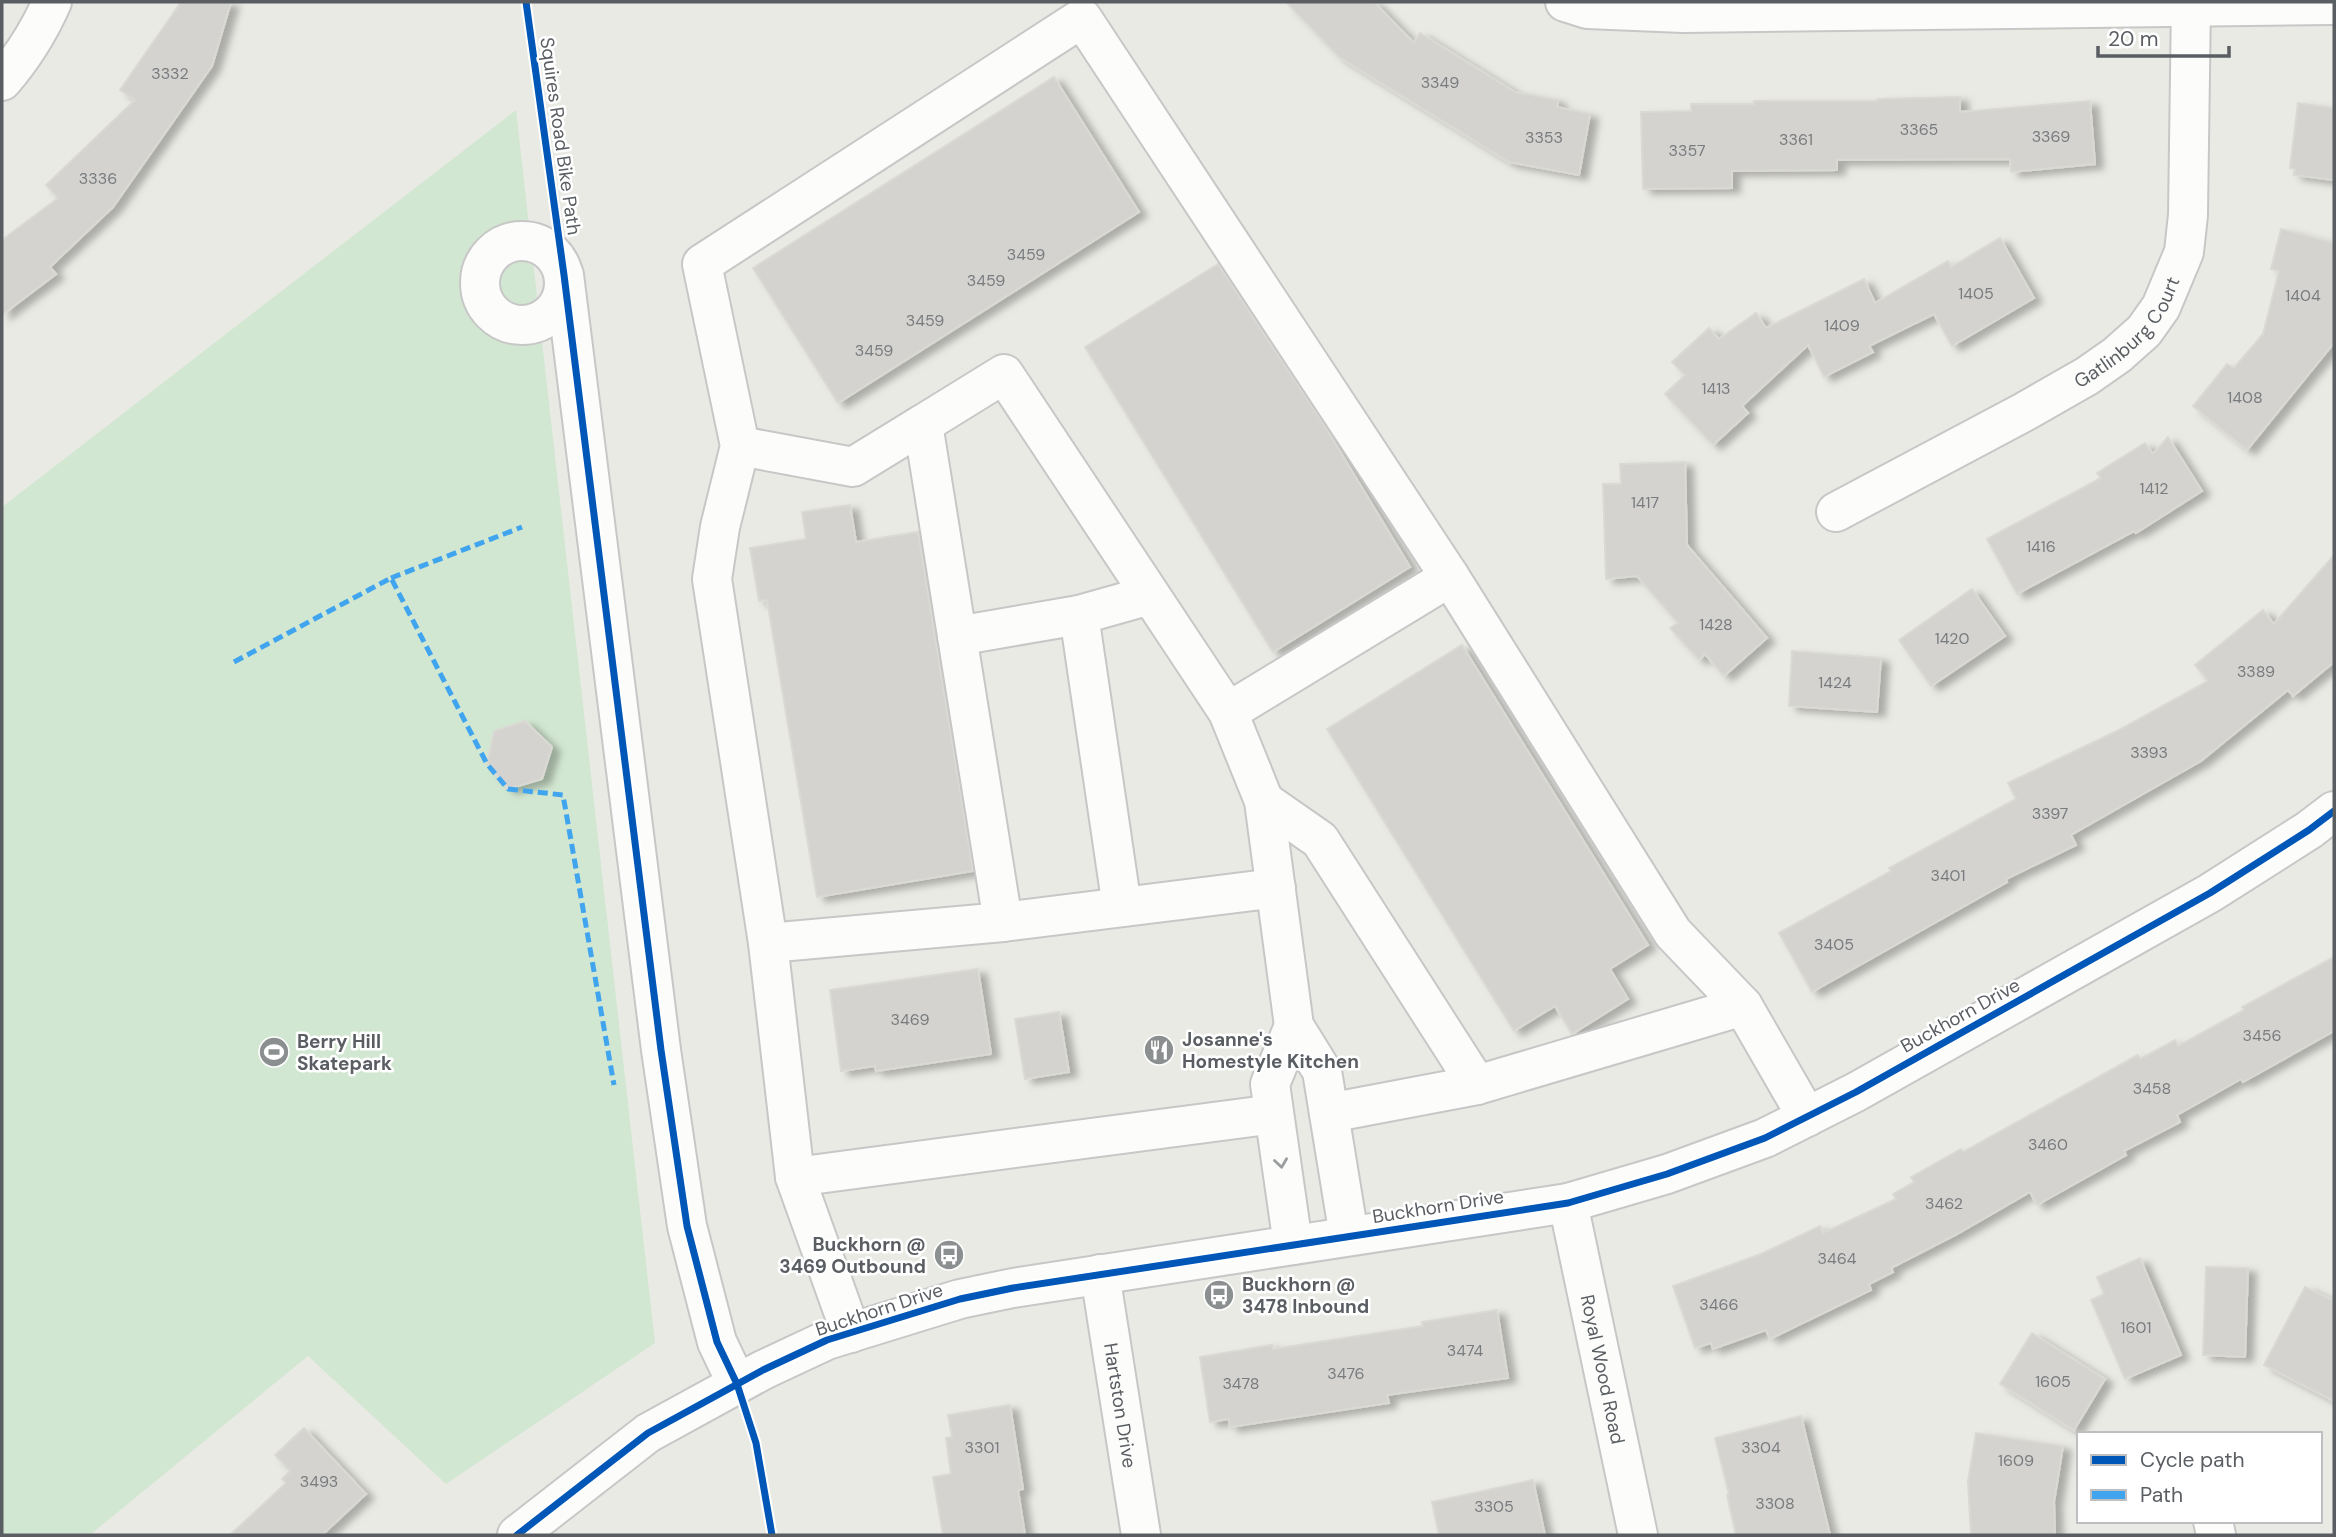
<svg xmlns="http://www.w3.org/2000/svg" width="2336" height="1537" viewBox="0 0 2336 1537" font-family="'DM Sans',sans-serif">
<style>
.green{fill:#d2e7d1}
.building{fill:#d4d3d0;stroke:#dad9d4;stroke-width:2;filter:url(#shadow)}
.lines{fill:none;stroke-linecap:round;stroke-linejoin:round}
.minor-casing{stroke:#c7c7c7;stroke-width:42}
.minor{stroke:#fcfcfb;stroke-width:38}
.quiet{stroke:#40a5ee;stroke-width:5;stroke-dasharray:10 5;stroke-linecap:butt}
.cycleway-casing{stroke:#fff;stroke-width:11}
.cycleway{stroke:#0057b8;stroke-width:7}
.oneway{stroke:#9b9da0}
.labels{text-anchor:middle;stroke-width:5;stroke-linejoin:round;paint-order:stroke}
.number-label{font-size:16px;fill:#797c7f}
.street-label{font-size:19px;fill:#5a5e63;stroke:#fff}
.poi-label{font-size:19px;font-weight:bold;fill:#5a5e63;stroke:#fff;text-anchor:start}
</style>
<defs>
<filter id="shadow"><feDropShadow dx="8" dy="4.5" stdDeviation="3.5" flood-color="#0004"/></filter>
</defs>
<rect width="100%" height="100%" fill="#eaeae5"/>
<path class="green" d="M516,110L655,1343L446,1484L308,1356L90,1535H2V507Z"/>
<g class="building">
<path d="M181,2H231L212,66L113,207L50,267L56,274L2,315V240L58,198L46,185L135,100L120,90Z"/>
<path d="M1286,2H1374L1414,43L1420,33L1515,92L1558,100L1557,107L1590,114L1579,175L1509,162L1339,57Z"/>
<path d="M1054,77L1139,212L838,403L753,268Z"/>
<path d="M1960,97V112L2090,101L2095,164L2011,172L2010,159L1837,160V170L1732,171V188L1643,189L1641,112L1691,111V104H1754V101H1877V99Z"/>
<path d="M2298,103L2334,108V180L2294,175L2295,169L2290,168Z"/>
<path d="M2281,229L2334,243V343L2247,450L2193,406L2227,364L2234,368L2263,334L2279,271L2271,269Z"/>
<path d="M2000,238L2034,298L1952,346L1934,314L1869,346L1873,352L1824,377L1808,345L1742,406L1748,413L1713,445L1665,394L1685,375L1672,362L1709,328L1719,339L1756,313L1766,328L1864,279L1875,303L1948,261L1951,267Z"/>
<path d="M1218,264L1321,420L1410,567L1273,652L1085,347Z"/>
<path d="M2168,437L2202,491L2136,533L2134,531L2017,594L1987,539L2101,478L2097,473L2145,443L2153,454Z"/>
<path d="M1685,462L1687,545L1767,638L1724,676L1705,654L1699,660L1670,628L1678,623L1637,576L1606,579L1603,484H1621L1620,464Z"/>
<path d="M850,505L856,542L918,532L973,871L817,897L767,600L759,601L750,548L806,539L802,512Z"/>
<path d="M2334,555V662L2293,696L2288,690L2201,761L2071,835L2076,845L2006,879L2007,882L1812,992L1779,933L1891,871L1889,868L2016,799L2008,783L2121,729L2208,681L2195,665L2263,610L2274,624Z"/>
<path d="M1972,589L2005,636L1931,686L1899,640Z"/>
<path d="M1462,645L1648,945L1610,969L1628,999L1572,1034L1555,1006L1514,1031L1327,729Z"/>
<path d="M1792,651L1881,658L1877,712L1789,706Z"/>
<path d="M525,721L552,747L542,779L508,789L487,764L494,731Z"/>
<path d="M2334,957V1031L2243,1082L2241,1079L2177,1115L2180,1122L2124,1151L2126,1155L2037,1205L2030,1192L1957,1234L1891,1268L1893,1272L1869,1284L1871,1290L1770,1339L1766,1330L1713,1349L1711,1343L1695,1348L1673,1286L1761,1254L1820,1226L1823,1233L1896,1199L1893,1194L1914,1182L1911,1177L1961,1149L1963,1152L2138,1055L2140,1059L2175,1040L2178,1046L2244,1010L2242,1007Z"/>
<path d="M978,969L991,1054L876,1071L875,1066L841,1071L830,990Z"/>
<path d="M1059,1012L1069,1072L1025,1079L1015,1019Z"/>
<path d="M2140,1258L2181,1355L2125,1379L2091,1300L2104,1294L2097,1277Z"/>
<path d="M2206,1267L2248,1268L2245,1357L2203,1355Z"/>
<path d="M2305,1287L2334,1301V1401L2264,1365Z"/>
<path d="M1497,1310L1508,1378L1387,1395L1389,1403L1230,1427L1229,1419L1210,1422L1200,1357L1272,1345L1273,1349L1423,1326L1422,1322Z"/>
<path d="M2032,1333L2105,1379L2074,1430L2000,1384Z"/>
<path d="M1010,1405L1023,1489L1018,1490L1025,1535H943L933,1477L951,1474L946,1438L952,1437L948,1415Z"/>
<path d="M1801,1416L1830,1535H1736L1727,1495L1729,1494L1715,1438Z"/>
<path d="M304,1428L366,1494L322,1535H230L286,1483L282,1479L290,1471L275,1455Z"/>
<path d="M1976,1433L2063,1446L2054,1502L2055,1535H1971L1968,1481Z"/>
<path d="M1533,1480L1545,1535H1439L1432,1502Z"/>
</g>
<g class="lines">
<g class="minor-casing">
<g id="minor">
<path d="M1565,2L1587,9L1683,13L2334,5"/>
<path d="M2,81C23,57 39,31 52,2"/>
<circle cx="522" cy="283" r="42"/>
<path d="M564,275L661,1050L687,1226L717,1342L737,1384"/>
<path d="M740,446L853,467L923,424"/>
<path id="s1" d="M1836,512L2024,412L2087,376L2117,355L2144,331L2161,307L2184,252L2188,215L2191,2"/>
<path d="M957,636L1079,615"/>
<path d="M1228,712L1450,577"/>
<path d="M1264,801L1320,840L1477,1085"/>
<path d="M1122,907L1079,615L1150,595"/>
<path d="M1003,922L923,424L1004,374L1228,712L1264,801L1294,1026L1322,1071L1349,1236"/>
<path d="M768,943L1003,922L1276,888"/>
<path d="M1329,1113L1477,1085L1743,1006"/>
<path d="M795,1177L1274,1114"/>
<path id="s2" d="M1568,1203L1638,1535"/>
<path d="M1293,1245L1270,1084L1294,1026"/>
<path id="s3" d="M1100,1274L1141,1535"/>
<path d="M851,1333L795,1177L768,943L712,579L720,527L740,446L702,264L1082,18L1450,577L1673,933L1743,1006L1807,1117"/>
<path d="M2213,1521L2216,1535"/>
<path d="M517,1535L648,1433L763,1370L827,1340L960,1299L1013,1288L1568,1203L1667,1174L1765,1138L1856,1092L2210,893L2309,830L2334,811"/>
</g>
</g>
<use href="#minor" class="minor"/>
<g class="quiet">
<path d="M391,578L522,527"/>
<path d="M234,662L391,578L487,764L508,789L563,795L614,1085"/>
</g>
<g class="cycleway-casing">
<g id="cycleway">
<path d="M526,2L564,275L661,1050L687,1226L717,1342L737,1384L756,1443L772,1535"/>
<path d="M517,1535L648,1433L763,1370L827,1340L960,1299L1013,1288L1568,1203L1667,1174L1765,1138L1856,1092L2210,893L2309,830L2334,811"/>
</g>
</g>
<use href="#cycleway" class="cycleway"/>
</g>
<defs><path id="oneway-chevron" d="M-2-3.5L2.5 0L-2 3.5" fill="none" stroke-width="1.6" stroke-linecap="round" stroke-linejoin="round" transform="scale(1.75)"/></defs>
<use class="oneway" href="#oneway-chevron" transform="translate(1281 1163) rotate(82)"/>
<defs>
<g id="restaurant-disc" transform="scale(1.575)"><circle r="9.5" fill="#8c8f90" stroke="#fff"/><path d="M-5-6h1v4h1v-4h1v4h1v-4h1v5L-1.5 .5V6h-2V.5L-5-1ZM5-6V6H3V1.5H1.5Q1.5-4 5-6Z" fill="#fff"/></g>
<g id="stadium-disc" transform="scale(1.575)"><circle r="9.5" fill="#8c8f90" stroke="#fff"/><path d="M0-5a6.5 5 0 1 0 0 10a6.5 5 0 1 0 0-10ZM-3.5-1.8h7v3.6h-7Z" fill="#fff"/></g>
<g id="bus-disc" transform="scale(1.575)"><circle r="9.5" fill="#8c8f90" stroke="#fff"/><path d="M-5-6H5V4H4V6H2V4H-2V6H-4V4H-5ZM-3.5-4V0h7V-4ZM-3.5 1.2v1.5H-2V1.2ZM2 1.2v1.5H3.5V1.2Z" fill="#fff"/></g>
</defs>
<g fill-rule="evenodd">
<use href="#restaurant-disc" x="1159" y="1050"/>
<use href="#stadium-disc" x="274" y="1052"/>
<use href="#bus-disc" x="949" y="1255"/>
<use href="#bus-disc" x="1219" y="1295"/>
</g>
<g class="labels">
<g class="number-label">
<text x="170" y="79">3332</text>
<text x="1440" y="88">3349</text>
<text x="1919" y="135">3365</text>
<text x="2051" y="142">3369</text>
<text x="1544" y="143">3353</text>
<text x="1796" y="145">3361</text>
<text x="1687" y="156">3357</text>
<text x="98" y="184">3336</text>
<text x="1026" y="260">3459</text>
<text x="986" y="286">3459</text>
<text x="1976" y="299">1405</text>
<text x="2303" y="301">1404</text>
<text x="925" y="326">3459</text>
<text x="1842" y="331">1409</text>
<text x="874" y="356">3459</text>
<text x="1716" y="394">1413</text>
<text x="2245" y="403">1408</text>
<text x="2154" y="494">1412</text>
<text x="1645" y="508">1417</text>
<text x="2041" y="552">1416</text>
<text x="1716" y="630">1428</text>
<text x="1952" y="644">1420</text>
<text x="2256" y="677">3389</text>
<text x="1835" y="688">1424</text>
<text x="2149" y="758">3393</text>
<text x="2050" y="819">3397</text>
<text x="1948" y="881">3401</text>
<text x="1834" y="950">3405</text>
<text x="910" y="1025">3469</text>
<text x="2262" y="1041">3456</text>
<text x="2152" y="1094">3458</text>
<text x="2048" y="1150">3460</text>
<text x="1944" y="1209">3462</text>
<text x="1837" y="1264">3464</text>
<text x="1719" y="1310">3466</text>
<text x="2136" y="1333">1601</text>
<text x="1465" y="1356">3474</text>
<text x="1346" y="1379">3476</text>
<text x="2053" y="1387">1605</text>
<text x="1241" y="1389">3478</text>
<text x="982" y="1453">3301</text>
<text x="1761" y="1453">3304</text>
<text x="2016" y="1466">1609</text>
<text x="319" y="1487">3493</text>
<text x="1775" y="1509">3308</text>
<text x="1494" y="1512">3305</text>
</g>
<g class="street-label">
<text transform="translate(561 136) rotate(82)" y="7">Squires Road Bike Path</text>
<text dy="7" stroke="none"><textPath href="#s1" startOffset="346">Gatlinburg Court</textPath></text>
<text transform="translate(1960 1015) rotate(-29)" y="7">Buckhorn Drive</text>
<text transform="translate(1438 1206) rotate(-9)" y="7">Buckhorn Drive</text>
<text transform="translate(879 1309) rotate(-18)" y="7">Buckhorn Drive</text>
<text dy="7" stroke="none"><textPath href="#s2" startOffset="170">Royal Wood Road</textPath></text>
<text dy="7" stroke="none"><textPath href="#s3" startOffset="133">Hartston Drive</textPath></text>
</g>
<g class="poi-label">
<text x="1182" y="1046">Josanne's<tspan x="1182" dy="22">Homestyle Kitchen</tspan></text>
<text x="297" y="1048">Berry Hill<tspan x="297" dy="22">Skatepark</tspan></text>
<text x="926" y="1251" text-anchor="end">Buckhorn @<tspan x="926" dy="22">3469 Outbound</tspan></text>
<text x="1242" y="1291">Buckhorn @<tspan x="1242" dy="22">3478 Inbound</tspan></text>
</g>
</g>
<rect width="2336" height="1537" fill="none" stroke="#5a5e63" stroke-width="7"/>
<rect x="2077" y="1432" width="245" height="91" fill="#ffffff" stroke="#bdbfc1" stroke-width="2"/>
<rect x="2091" y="1455" width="35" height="10" fill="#0057b8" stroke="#bdbfc1" stroke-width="2"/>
<text x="2140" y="1467" font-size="21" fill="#5a5e63">Cycle path</text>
<rect x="2091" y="1490" width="35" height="10" fill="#40a5ee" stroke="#bdbfc1" stroke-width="2"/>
<text x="2140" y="1502" font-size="21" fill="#5a5e63">Path</text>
<path d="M2098 46v10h131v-10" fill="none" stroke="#5a5e63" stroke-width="3.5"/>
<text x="2108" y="46" font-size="21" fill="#5a5e63" stroke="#ffffff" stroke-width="5" paint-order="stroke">20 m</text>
</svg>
